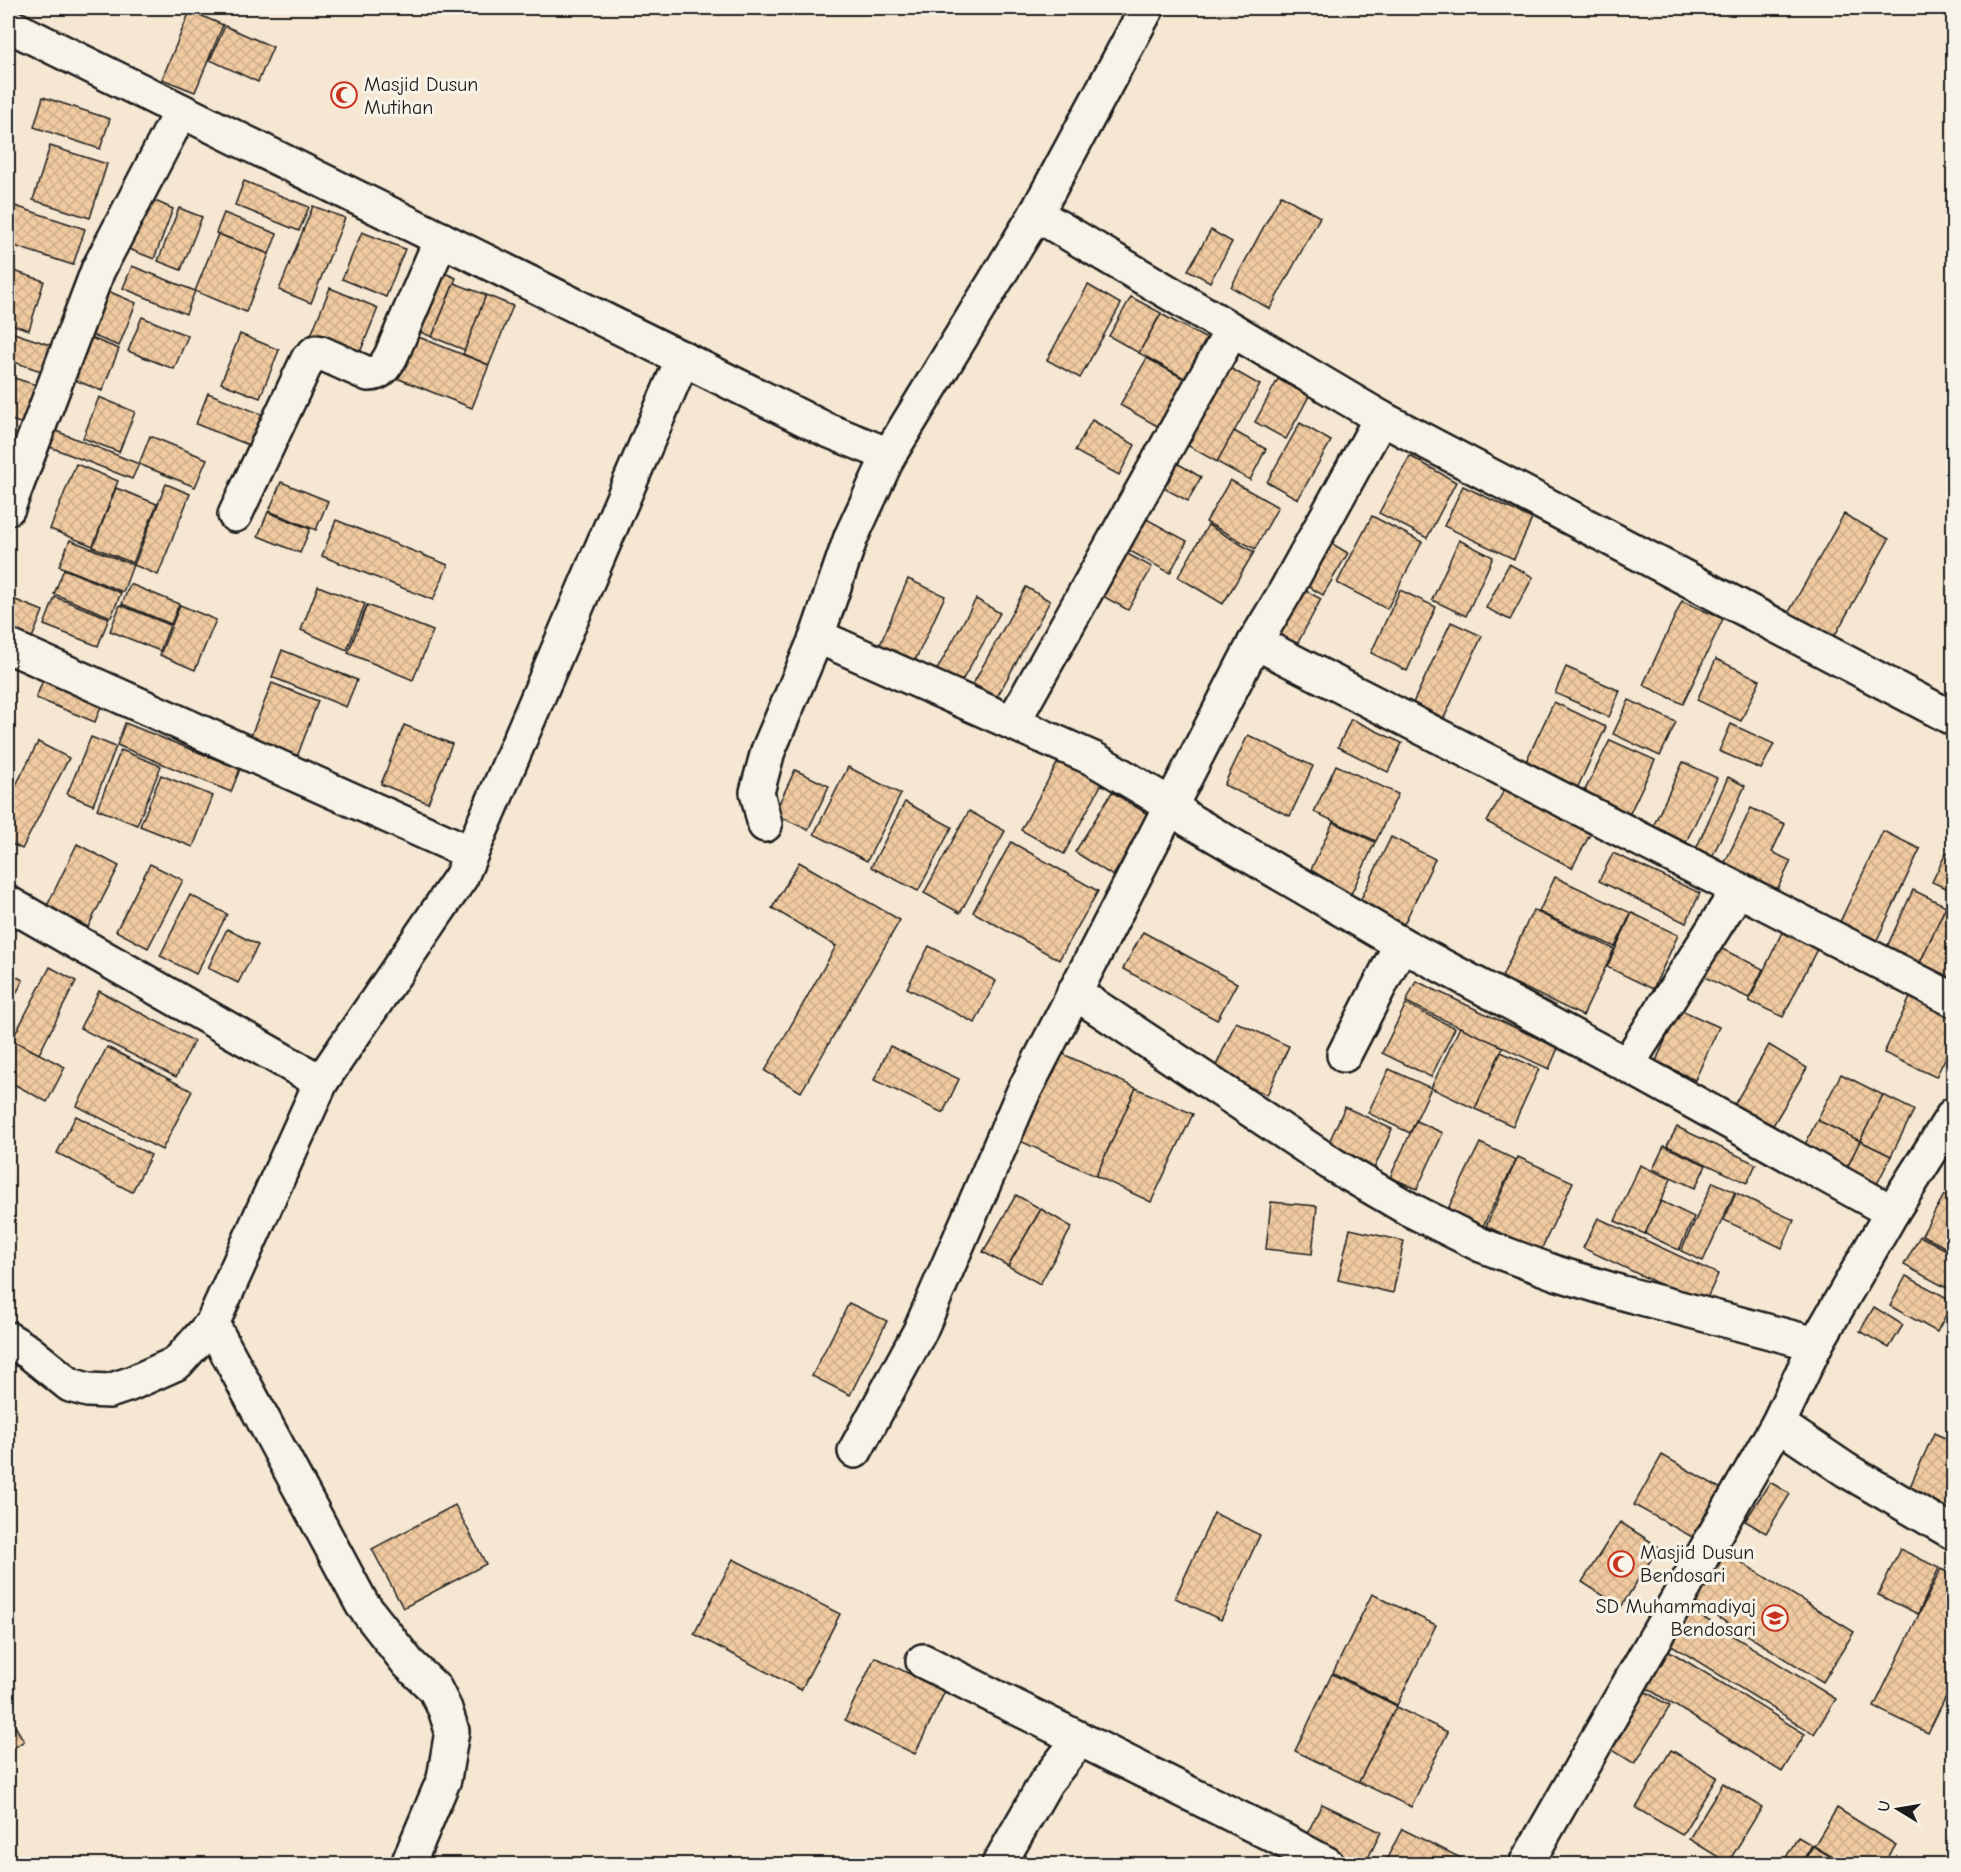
<svg xmlns="http://www.w3.org/2000/svg" width="1961" height="1872" viewBox="0 0 1961 1872" font-family="'Comic Neue',sans-serif">
<style>
.building{fill:url(#building-cross-hatch);stroke:#1c1c1c;stroke-width:1.5}
.lines{fill:none;stroke-linecap:round;stroke-linejoin:round}
.minor-casing{stroke:#1c1c1c;stroke-width:38}
.minor{stroke:#f7f3e8;stroke-width:33}
.labels{text-anchor:middle;stroke-width:6;stroke-linejoin:round;paint-order:stroke}
.poi-label{font-size:20px;fill:#1c1c1c;stroke:#f7f3e8;text-anchor:start}
</style>
<defs>
<pattern id="building-cross-hatch" width="8" height="8" patternUnits="userSpaceOnUse" patternTransform="scale(1.5)"><rect width="8" height="8" fill="#f0caa0"/><path d="M0 0l8 8M0 8l8-8" fill="none" stroke="#cdad89"/></pattern>
</defs>
<rect width="100%" height="100%" fill="#f5e7d2"/>
<filter id="ink" filterUnits="userSpaceOnUse"><feTurbulence type="fractalNoise" baseFrequency=".0167" numOctaves="2"/><feDisplacementMap in="SourceGraphic" scale="12" xChannelSelector="R" yChannelSelector="G"/><feConvolveMatrix kernelMatrix="1 2 1 2 8 2 1 2 1" color-interpolation-filters="sRGB"/></filter>
<g filter="url(#ink)">
<g class="building">
<path d="M190,11L223,25L195,92L162,79Z"/>
<path d="M225,26L273,47L258,82L210,60Z"/>
<path d="M43,97L110,119L100,149L34,127Z"/>
<path d="M50,146L107,164L90,218L33,200Z"/>
<path d="M244,181L309,207L299,231L235,205Z"/>
<path d="M1281,195L1320,217L1270,309L1231,287Z"/>
<path d="M144,196L173,209L154,259L124,247Z"/>
<path d="M12,205L85,229L73,265L8,244V218Z"/>
<path d="M313,206L345,218L311,303L279,290Z"/>
<path d="M179,208L202,217L181,270L158,261Z"/>
<path d="M224,213L277,234L269,254L216,233Z"/>
<path d="M1211,230L1232,242L1210,282L1188,270Z"/>
<path d="M362,232L405,249L386,297L342,279Z"/>
<path d="M218,234L269,254L246,312L195,291Z"/>
<path d="M132,266L195,291L186,314L123,288Z"/>
<path d="M431,267L456,278L432,337L407,326Z"/>
<path d="M8,269L44,281L29,330L8,323Z"/>
<path d="M454,283L486,295L465,350L432,337Z"/>
<path d="M1088,285L1121,304L1080,378L1047,360Z"/>
<path d="M330,288L378,308L357,360L309,340Z"/>
<path d="M103,289L136,303L119,346L86,333Z"/>
<path d="M486,295L513,306L489,365L463,354Z"/>
<path d="M1131,297L1161,313L1139,353L1109,336Z"/>
<path d="M1161,314L1207,339L1186,379L1139,353Z"/>
<path d="M142,317L188,336L174,369L128,351Z"/>
<path d="M8,331L53,346L44,372L8,360Z"/>
<path d="M406,332L489,365L472,408L389,375Z"/>
<path d="M240,334L279,350L260,398L221,383Z"/>
<path d="M91,338L119,349L102,391L75,380Z"/>
<path d="M1147,358L1186,380L1159,427L1120,405Z"/>
<path d="M1221,363L1260,385L1217,462L1178,440Z"/>
<path d="M8,376L36,385L23,424L8,419Z"/>
<path d="M1278,379L1309,396L1286,439L1255,422Z"/>
<path d="M208,393L266,416L254,447L196,424Z"/>
<path d="M99,397L135,412L119,452L83,438Z"/>
<path d="M1092,420L1135,445L1119,475L1075,451Z"/>
<path d="M1300,423L1331,441L1298,499L1267,482Z"/>
<path d="M51,429L139,464L132,479L45,445Z"/>
<path d="M1234,431L1266,449L1250,480L1217,462Z"/>
<path d="M150,436L207,459L195,487L139,464Z"/>
<path d="M1410,456L1456,482L1427,538L1379,513Z"/>
<path d="M1170,459L1201,477L1188,501L1156,484Z"/>
<path d="M76,464L118,481L93,546L50,529Z"/>
<path d="M1230,480L1278,507L1255,549L1206,522Z"/>
<path d="M281,482L328,501L316,530L269,511Z"/>
<path d="M166,484L190,494L158,575L134,565Z"/>
<path d="M1463,486L1532,519L1514,559L1444,526Z"/>
<path d="M116,488L157,504L133,563L93,547Z"/>
<path d="M268,512L310,529L300,553L258,536Z"/>
<path d="M1844,514L1889,539L1830,644L1785,619Z"/>
<path d="M1139,515L1187,541L1170,573L1121,546Z"/>
<path d="M1372,516L1422,542L1387,609L1337,583Z"/>
<path d="M336,520L448,565L433,600L322,556Z"/>
<path d="M1208,525L1254,552L1223,604L1178,577Z"/>
<path d="M1322,538L1348,553L1323,595L1297,580Z"/>
<path d="M70,540L133,565L123,592L59,566Z"/>
<path d="M1459,540L1493,557L1466,616L1432,600Z"/>
<path d="M1122,551L1152,567L1128,610L1099,594Z"/>
<path d="M1509,564L1533,577L1510,620L1486,608Z"/>
<path d="M64,569L121,593L111,617L54,594Z"/>
<path d="M908,579L945,596L914,663L879,647Z"/>
<path d="M130,584L179,604L171,624L122,604Z"/>
<path d="M1295,585L1321,599L1293,652L1267,638Z"/>
<path d="M318,586L365,604L347,650L301,630Z"/>
<path d="M1026,587L1050,601L997,697L973,684Z"/>
<path d="M1400,590L1436,607L1407,671L1371,653Z"/>
<path d="M8,597L43,611L32,638L8,629Z"/>
<path d="M55,597L109,618L98,646L44,625Z"/>
<path d="M976,599L1000,613L958,688L934,675Z"/>
<path d="M1682,601L1723,619L1683,704L1643,685Z"/>
<path d="M120,605L170,625L160,651L110,631Z"/>
<path d="M180,605L216,620L195,670L160,655Z"/>
<path d="M367,605L433,631L413,680L348,653Z"/>
<path d="M1451,622L1482,636L1444,718L1413,703Z"/>
<path d="M282,650L357,680L346,707L272,677Z"/>
<path d="M1716,659L1760,680L1741,721L1697,700Z"/>
<path d="M1566,667L1620,691L1609,717L1555,693Z"/>
<path d="M43,680L102,704L95,722L36,698Z"/>
<path d="M272,683L318,701L297,757L250,738Z"/>
<path d="M1629,700L1676,722L1660,756L1613,734Z"/>
<path d="M1554,702L1606,727L1572,799L1520,774Z"/>
<path d="M1351,719L1402,743L1388,772L1338,747Z"/>
<path d="M125,723L240,769L231,792L117,745Z"/>
<path d="M1731,724L1774,744L1761,769L1719,751Z"/>
<path d="M404,725L452,744L428,803L381,784Z"/>
<path d="M1248,735L1313,766L1290,816L1224,785Z"/>
<path d="M91,737L116,747L93,805L67,794Z"/>
<path d="M1610,740L1655,760L1624,826L1578,804Z"/>
<path d="M38,742L69,758L22,849L8,842V801Z"/>
<path d="M121,750L161,766L137,825L97,809Z"/>
<path d="M1059,760L1102,783L1064,854L1021,830Z"/>
<path d="M1683,762L1717,778L1685,844L1652,829Z"/>
<path d="M1336,765L1398,794L1376,841L1314,812Z"/>
<path d="M848,767L901,794L867,861L814,834Z"/>
<path d="M795,770L829,786L808,830L774,814Z"/>
<path d="M161,775L213,796L193,847L140,826Z"/>
<path d="M1728,777L1745,786L1712,857L1696,849Z"/>
<path d="M1508,783L1593,829L1572,868L1487,822Z"/>
<path d="M1112,792L1149,815L1113,876L1075,852Z"/>
<path d="M905,802L952,827L918,891L871,867Z"/>
<path d="M1751,808L1785,824L1772,852L1791,861L1772,900L1719,875Z"/>
<path d="M969,811L1005,831L960,913L924,893Z"/>
<path d="M1333,822L1375,842L1346,905L1304,885Z"/>
<path d="M1883,831L1920,849L1875,944L1838,926Z"/>
<path d="M1391,837L1435,859L1404,924L1359,903Z"/>
<path d="M1011,842L1098,891L1059,960L973,912Z"/>
<path d="M77,844L119,866L88,927L47,906Z"/>
<path d="M1613,853L1700,893L1686,923L1599,881Z"/>
<path d="M1946,853L1954,856V892L1932,882Z"/>
<path d="M799,862L900,920L801,1092L765,1071L836,946L772,908Z"/>
<path d="M150,864L183,880L148,948L116,931Z"/>
<path d="M1555,877L1631,913L1615,947L1539,912Z"/>
<path d="M1913,890L1946,906L1919,965L1886,949Z"/>
<path d="M190,895L227,914L196,974L160,956Z"/>
<path d="M1946,906L1954,909V981L1919,965Z"/>
<path d="M1533,910L1614,949L1583,1016L1502,977Z"/>
<path d="M1632,913L1678,935L1653,989L1607,967Z"/>
<path d="M1786,924L1821,941L1783,1017L1749,1001Z"/>
<path d="M227,929L258,945L238,983L208,968Z"/>
<path d="M1143,932L1237,983L1217,1020L1123,969Z"/>
<path d="M929,946L996,981L975,1023L907,988Z"/>
<path d="M1716,946L1763,969L1749,998L1702,976Z"/>
<path d="M50,967L76,981L39,1054L12,1040Z"/>
<path d="M8,972L23,980L8,1010Z"/>
<path d="M1416,981L1558,1048L1549,1069L1406,1002Z"/>
<path d="M1914,989L1954,1007V1040L1936,1077L1884,1053Z"/>
<path d="M99,991L194,1041L176,1077L80,1028Z"/>
<path d="M1406,1004L1455,1028L1431,1077L1382,1053Z"/>
<path d="M1679,1009L1719,1027L1695,1080L1656,1061Z"/>
<path d="M1236,1022L1289,1046L1267,1095L1214,1070Z"/>
<path d="M1460,1027L1503,1047L1475,1109L1431,1088Z"/>
<path d="M12,1040L65,1067L47,1102L8,1081V1050Z"/>
<path d="M1769,1045L1807,1068L1772,1127L1734,1105Z"/>
<path d="M890,1046L959,1079L943,1113L874,1080Z"/>
<path d="M107,1047L192,1091L162,1150L77,1106Z"/>
<path d="M1059,1052L1136,1088L1096,1176L1018,1140Z"/>
<path d="M1501,1052L1539,1069L1513,1126L1475,1109Z"/>
<path d="M1389,1069L1431,1088L1410,1133L1368,1113Z"/>
<path d="M1841,1074L1883,1095L1860,1141L1817,1120Z"/>
<path d="M1136,1088L1193,1114L1151,1202L1096,1176Z"/>
<path d="M1883,1095L1914,1110L1891,1156L1860,1141Z"/>
<path d="M1345,1107L1392,1129L1372,1173L1325,1151Z"/>
<path d="M76,1116L151,1155L132,1192L57,1153Z"/>
<path d="M1817,1120L1860,1141L1845,1172L1802,1151Z"/>
<path d="M1416,1121L1443,1133L1417,1189L1390,1177Z"/>
<path d="M1677,1127L1756,1164L1747,1183L1667,1146Z"/>
<path d="M1860,1141L1891,1156L1875,1188L1845,1172Z"/>
<path d="M1480,1143L1516,1160L1483,1226L1448,1209Z"/>
<path d="M1664,1146L1706,1165L1695,1188L1653,1169Z"/>
<path d="M1518,1157L1573,1182L1540,1252L1486,1226Z"/>
<path d="M1640,1165L1671,1179L1645,1234L1615,1221Z"/>
<path d="M1713,1182L1735,1192L1703,1261L1681,1251Z"/>
<path d="M1736,1193L1794,1220L1782,1248L1724,1220Z"/>
<path d="M1016,1195L1041,1209L1008,1266L983,1252Z"/>
<path d="M1944,1195L1954,1200V1252L1922,1235Z"/>
<path d="M1661,1201L1694,1217L1679,1250L1645,1234Z"/>
<path d="M1271,1202L1317,1206L1312,1254L1266,1249Z"/>
<path d="M1041,1209L1072,1227L1040,1284L1008,1266Z"/>
<path d="M1598,1218L1718,1274L1704,1305L1583,1248Z"/>
<path d="M1350,1229L1404,1241L1393,1293L1338,1280Z"/>
<path d="M1920,1236L1954,1254V1292L1904,1265Z"/>
<path d="M1906,1276L1953,1301L1937,1332L1890,1306Z"/>
<path d="M849,1303L887,1321L850,1395L812,1376Z"/>
<path d="M1874,1307L1903,1325L1889,1348L1860,1331Z"/>
<path d="M1934,1433L1954,1442V1512L1908,1491Z"/>
<path d="M1662,1455L1732,1495L1705,1544L1634,1505Z"/>
<path d="M1770,1482L1790,1494L1766,1533L1745,1521Z"/>
<path d="M455,1505L486,1564L403,1608L372,1549Z"/>
<path d="M1214,1513L1260,1535L1221,1620L1175,1598Z"/>
<path d="M1620,1522L1659,1547L1621,1607L1582,1582Z"/>
<path d="M1900,1549L1939,1568L1918,1614L1878,1595Z"/>
<path d="M1726,1553L1854,1632L1823,1682L1695,1603Z"/>
<path d="M733,1559L840,1614L801,1690L694,1634Z"/>
<path d="M1941,1569L1954,1575V1680L1928,1733L1874,1707Z"/>
<path d="M1372,1594L1436,1625L1397,1705L1333,1673Z"/>
<path d="M1691,1610L1836,1699L1814,1734L1670,1644Z"/>
<path d="M1668,1650L1805,1734L1782,1772L1645,1687Z"/>
<path d="M875,1657L945,1691L915,1754L845,1720Z"/>
<path d="M1332,1674L1397,1706L1359,1782L1295,1751Z"/>
<path d="M1636,1686L1670,1706L1635,1764L1601,1743Z"/>
<path d="M1396,1707L1448,1732L1411,1807L1359,1782Z"/>
<path d="M8,1714L24,1741L8,1752Z"/>
<path d="M1671,1750L1717,1777L1682,1835L1636,1808Z"/>
<path d="M1723,1783L1762,1807L1728,1863L1689,1839Z"/>
<path d="M1322,1804L1381,1832L1365,1864H1353L1304,1840Z"/>
<path d="M1837,1808L1896,1845L1884,1864H1844L1814,1846Z"/>
<path d="M1402,1829L1463,1859L1460,1864H1384Z"/>
<path d="M1798,1837L1812,1845L1801,1864H1782Z"/>
<path d="M1813,1846L1843,1864H1802Z"/>
</g>
<g class="lines">
<g class="minor-casing">
<g id="minor">
<path d="M8,25L827,430L889,455"/>
<path d="M1036,214L1381,418L1954,719"/>
<path d="M8,508L98,270L181,111"/>
<path d="M235,515L308,359L316,352L321,353L368,374C380,375 386,365 391,356L441,239"/>
<path d="M817,636L1094,759L1171,805L1189,820L1401,944L1627,1065L1892,1212"/>
<path d="M1255,642L1954,1000"/>
<path d="M8,646L471,853"/>
<path d="M1013,722L1232,330"/>
<path d="M765,825L757,792L768,751L817,636L851,537L889,455L1036,214L1147,8"/>
<path d="M8,903L321,1082"/>
<path d="M1074,992L1335,1166L1409,1209L1481,1245L1556,1273L1619,1292L1816,1344"/>
<path d="M1344,1055L1401,944"/>
<path d="M1627,1065L1738,890"/>
<path d="M212,1324L362,1604L408,1663L435,1689L445,1709L452,1731L444,1779L408,1864"/>
<path d="M8,1339L29,1352L70,1385L88,1390L109,1391L130,1384L177,1363L212,1324L321,1082L461,877L683,358"/>
<path d="M1778,1424L1846,1470L1954,1533"/>
<path d="M855,1451L920,1331L1023,1093L1255,642L1284,594L1381,418"/>
<path d="M923,1661L1277,1837L1327,1864"/>
<path d="M999,1864L1046,1782L1079,1740"/>
<path d="M1526,1864L1778,1424L1816,1344L1892,1212L1954,1114"/>
</g>
</g>
<use href="#minor" class="minor"/>
</g>
</g>
<defs>
<g id="mosque-ring" transform="scale(1.35)"><circle r="9.5" fill="#f7f3e8" stroke="#c8321e" stroke-width="1.5"/><path d="M3.5-4.9A6 6 0 1 0 3.5 4.9A5 5 0 1 1 3.5-4.9Z" fill="#c8321e"/></g>
<g id="school-ring" transform="scale(1.35)"><circle r="9.5" fill="#f7f3e8" stroke="#c8321e" stroke-width="1.5"/><path d="M0-5L7-2L0 1L-7-2ZM-4 1L0 2.5L4 1V4Q0 6-4 4Z" fill="#c8321e"/></g>
</defs>
<g fill-rule="evenodd">
<use href="#mosque-ring" x="344" y="95"/>
<use href="#mosque-ring" x="1621" y="1564"/>
<use href="#school-ring" x="1775" y="1618"/>
</g>
<g class="labels">
<g class="poi-label">
<text x="364" y="91">Masjid Dusun<tspan x="364" dy="23">Mutihan</tspan></text>
<text x="1640" y="1559">Masjid Dusun<tspan x="1640" dy="23">Bendosari</tspan></text>
<text x="1756" y="1613" text-anchor="end">SD Muhammadiyaj<tspan x="1756" dy="23">Bendosari</tspan></text>
</g>
</g>
<rect width="1961" height="1872" fill="none" stroke="#f7f3e8" stroke-width="30"/>
<rect x="15" y="15" width="1931" height="1842" fill="none" stroke="#1c1c1c" stroke-width="2" filter="url(#ink)"/>
<g transform="translate(1898 1809) rotate(281)" stroke="#f7f3e8" stroke-width="4.5" paint-order="stroke">
<path d="M0-4.5L10 22L0 15L-10 22Z" fill="#1c1c1c"/>
<text y="-9" font-size="16" font-weight="bold" text-anchor="middle" fill="#1c1c1c">U</text>
</g>
</svg>
